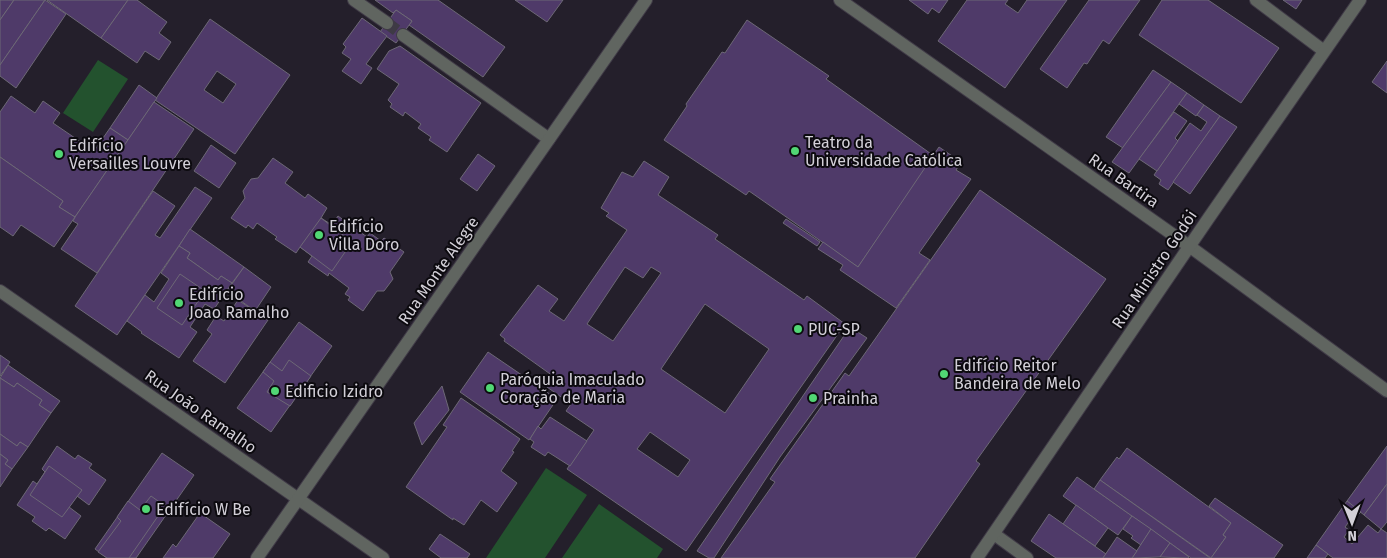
<svg xmlns="http://www.w3.org/2000/svg" width="1387" height="558" viewBox="0 0 1387 558" font-family="'Fira Sans',sans-serif">
<style>
.green{fill:#23522e}
.building{fill:#4f3a69;stroke:#6d6876;fill-rule:evenodd}
.lines{fill:none;stroke-linecap:round;stroke-linejoin:round}
.minor-tunnel{stroke:#3e3a45;stroke-width:12;stroke-dasharray:12 6;stroke-linecap:butt}
.minor-casing{stroke:#403b47;stroke-width:14}
.minor{stroke:#606560;stroke-width:12}
.poi-dot{fill:#51d674;stroke:#0c0a0f;stroke-width:2}
.labels{text-anchor:middle;stroke-width:4;stroke-linejoin:round;paint-order:stroke}
.poi-label{font-size:16px;fill:#d3d0d8;stroke:#0c0a0f;text-anchor:start}
.street-label{font-size:16px;fill:#d3d0d8;stroke:#0c0a0f}
</style>
<rect width="100%" height="100%" fill="#241f2b"/>
<g class="green">
<path d="M98,60L128,79L93,132L63,113Z"/>
<path d="M546,468L587,495L545,558H486Z"/>
<path d="M599,504L663,549L657,558H562Z"/>
</g>
<g class="building">
<path d="M0,0H14L0,20Z"/>
<path d="M14,0H45L0,65V20Z"/>
<path d="M45,0L66,14L16,88L0,76V65Z"/>
<path d="M47,0H128L101,38Z"/>
<path d="M128,0H137L167,22L159,33L171,42L159,60L145,51L137,63L101,38Z"/>
<path d="M375,0H438L505,47L483,77L409,25L412,21L396,10L393,13Z"/>
<path d="M515,0H563L547,22Z"/>
<path d="M909,0H948L939,13L932,8L928,14Z"/>
<path d="M967,0H1008L1005,4L1018,13L1027,0H1067L1005,88L938,41Z"/>
<path d="M1089,0H1140L1109,44L1103,40L1087,64L1084,63L1067,88L1040,69Z"/>
<path d="M1162,0H1208L1279,48L1241,103L1139,35Z"/>
<path d="M1283,0H1302L1296,9Z"/>
<path d="M396,10L412,21L396,43L380,32Z"/>
<path d="M362,18L387,36L366,64L372,68L361,84L342,71L351,59L342,53L346,47L343,44Z"/>
<path d="M210,19L290,75L235,154L155,100ZM217,71L236,84L223,103L204,90Z"/>
<path d="M747,20L829,76L826,79L934,156L858,267L749,191L746,195L664,140L687,106L686,104L722,52L725,53Z"/>
<path d="M400,46L481,103L447,152L429,140L431,137L418,128L421,124L405,112L403,116L390,107L392,104L388,100L399,84L377,69L389,51Z"/>
<path d="M1387,61V93L1372,82Z"/>
<path d="M1153,70L1171,82L1123,148L1106,137Z"/>
<path d="M1171,82L1187,93L1129,173L1112,162Z"/>
<path d="M139,85L157,98L128,140L110,128Z"/>
<path d="M1187,93L1204,105L1196,116L1179,104Z"/>
<path d="M11,96L35,113L43,101L60,113L53,123L94,151L110,128L128,140L75,217L59,207L63,201L0,157V112Z"/>
<path d="M154,102L194,129L97,273L61,249L78,224L73,221L75,217Z"/>
<path d="M1204,105L1220,116L1168,190L1159,184L1161,180L1154,175L1190,123L1201,131L1207,122L1197,115Z"/>
<path d="M1174,112L1187,121L1175,138L1178,141L1157,171L1139,159Z"/>
<path d="M1220,116L1237,127L1190,194L1173,182Z"/>
<path d="M211,145L236,163L219,188L194,171Z"/>
<path d="M939,147L961,162L956,170L971,179L919,253L930,260L896,308L840,270L843,265L818,249L823,242L858,267Z"/>
<path d="M478,154L495,166L477,191L460,179Z"/>
<path d="M0,157L63,201L59,207L75,217L54,247L21,225L13,236L0,227Z"/>
<path d="M273,158L293,172L285,183L305,198L308,194L327,208L321,218L332,225L338,216L367,237L370,233L381,241L384,238L404,252L390,272L393,279L384,291H377L363,311L348,300L350,297L345,294L349,288L329,273L328,276L308,262L312,256L300,247L296,253L275,239L277,237L257,223L253,229L248,225L246,228L231,218L245,198L243,191L251,179L258,178Z"/>
<path d="M644,161L669,177L658,195L718,235L715,239L804,300L807,296L845,324L686,551L567,469L594,430L566,411L571,404L547,387L553,376L504,341L505,339L500,335L538,285L558,299L549,311L564,321L627,230L606,216L609,213L601,208L622,172L633,177ZM625,267L643,278L651,267L661,273L613,341L587,324ZM705,304L769,349L725,413L661,369ZM650,432L690,460L678,477L637,449Z"/>
<path d="M195,187L212,198L117,335L75,306L153,191L175,206L155,235L160,238Z"/>
<path d="M980,190L1106,279L976,461L980,464L915,558H721L775,482L770,479L845,373L849,376Z"/>
<path d="M321,218L352,242L332,271L300,247Z"/>
<path d="M786,219L820,242L817,246L783,223Z"/>
<path d="M190,229L244,267L232,283L221,276L218,280L187,258L190,253L179,246Z"/>
<path d="M179,246L190,253L187,258L218,280L221,276L232,283L214,309L205,304L190,327L197,332L179,358L141,333L142,332L127,321L145,295L154,302L169,279L161,273Z"/>
<path d="M244,267L271,287L255,311L227,291Z"/>
<path d="M180,274L205,291L182,325L157,308Z"/>
<path d="M238,300L268,320L225,383L193,361L212,334L207,330L216,316L224,321Z"/>
<path d="M299,322L332,346L271,432L237,408Z"/>
<path d="M850,327L867,338L780,457L714,558H709L697,551Z"/>
<path d="M488,352L557,399L529,440L460,392Z"/>
<path d="M0,355L10,362L0,376Z"/>
<path d="M289,360L311,376L290,406L267,392L274,381L263,372L270,362L282,371Z"/>
<path d="M8,365L60,401L51,413L39,405L42,400L17,383L14,387L0,378Z"/>
<path d="M0,378L14,387L17,383L42,400L39,405L51,413L28,447L20,442L17,446L0,434Z"/>
<path d="M442,386L449,410L422,445L414,423Z"/>
<path d="M461,398L520,439L512,451L514,452L501,471L517,483L497,512L481,500L464,525L453,518V520L406,487L447,427L443,425Z"/>
<path d="M550,417L587,441L570,466L548,452L545,456L531,447L534,442L530,439L538,426L541,429Z"/>
<path d="M0,434L17,446L20,442L28,447L12,469L5,464L8,460L0,454Z"/>
<path d="M57,446L75,459L78,455L92,464L89,468L106,480L89,505L77,496L69,507L81,516L65,539L49,528L46,531L32,521L35,517L17,505L33,481L37,484L45,472L42,469Z"/>
<path d="M1387,446V484L1364,515L1347,501Z"/>
<path d="M1127,448L1231,523L1223,535L1226,537L1211,558L1100,480L1117,457L1119,459Z"/>
<path d="M162,453L194,475L136,558H107L95,549Z"/>
<path d="M0,454L8,460L5,464L12,469L0,487Z"/>
<path d="M49,466L82,490L62,517L30,495Z"/>
<path d="M1077,477L1132,516L1118,535L1063,496Z"/>
<path d="M1100,480L1210,558H1191L1094,489Z"/>
<path d="M1387,484V522L1381,529L1364,515Z"/>
<path d="M151,496L165,506L129,558H107L98,552L121,521L117,517L128,501L140,510Z"/>
<path d="M1215,498L1283,545L1274,558H1211L1226,537L1223,535L1231,523L1209,506Z"/>
<path d="M1347,501L1361,512L1356,517L1354,515L1345,527L1349,530L1344,537L1352,544L1368,525L1378,533L1381,529L1387,533V558H1333L1316,545Z"/>
<path d="M1076,505L1108,528L1095,546L1063,524Z"/>
<path d="M200,513L230,534L213,558H163L173,544L176,547Z"/>
<path d="M1049,514L1106,554L1103,558H1056L1031,541Z"/>
<path d="M1132,516L1151,529L1141,545L1131,538L1133,536L1123,529Z"/>
<path d="M1151,529L1170,543L1160,557L1132,558Z"/>
<path d="M440,534L470,554L467,558H441L429,549Z"/>
<path d="M1117,537L1137,551L1132,558H1103Z"/>
<path d="M1170,543L1189,557L1188,558L1160,557Z"/>
<path d="M1316,545L1328,554L1325,558H1307Z"/>
</g>
<g class="lines">
<path class="minor-tunnel" d="M387,23L403,35"/>
<g class="minor-casing">
<g id="minor">
<path d="M354,0L387,23"/>
<path d="M840,0L1189,246L1387,391"/>
<path d="M1256,0L1324,51"/>
<path d="M403,35L549,139"/>
<path d="M0,291L383,558"/>
<path d="M994,534L1027,558"/>
<path d="M257,558L646,0"/>
<path d="M977,558L1208,219L1360,0"/>
</g>
</g>
<use href="#minor" class="minor"/>
</g>
<g class="poi-dot">
<circle cx="795" cy="151" r="5"/>
<circle cx="59" cy="154" r="5"/>
<circle cx="319" cy="235" r="5"/>
<circle cx="179" cy="303" r="5"/>
<circle cx="798" cy="329" r="5"/>
<circle cx="944" cy="374" r="5"/>
<circle cx="490" cy="388" r="5"/>
<circle cx="275" cy="391" r="5"/>
<circle cx="813" cy="398" r="5"/>
<circle cx="146" cy="509" r="5"/>
</g>
<g class="labels">
<g class="poi-label">
<text x="805" y="148">Teatro da<tspan x="805" dy="18">Universidade Católica</tspan></text>
<text x="69" y="151">Edifício<tspan x="69" dy="18">Versailles Louvre</tspan></text>
<text x="329" y="232">Edifício<tspan x="329" dy="18">Villa Doro</tspan></text>
<text x="189" y="300">Edifício<tspan x="189" dy="18">Joao Ramalho</tspan></text>
<text x="808" y="335">PUC-SP</text>
<text x="954" y="371">Edifício Reitor<tspan x="954" dy="18">Bandeira de Melo</tspan></text>
<text x="500" y="385">Paróquia Imaculado<tspan x="500" dy="18">Coração de Maria</tspan></text>
<text x="285" y="397">Edificio Izidro</text>
<text x="823" y="404">Prainha</text>
<text x="156" y="515">Edifício W Be</text>
</g>
<g class="street-label">
<text transform="translate(1124 180) rotate(35)" y="6">Rua Bartira</text>
<text transform="translate(1154 269) rotate(-56)" y="6">Rua Ministro Godói</text>
<text transform="translate(438 270) rotate(-55)" y="6">Rua Monte Alegre</text>
<text transform="translate(201 411) rotate(35)" y="6">Rua João Ramalho</text>
</g>
</g>
<g transform="translate(1352 523) rotate(179)" stroke="#0c0a0f" stroke-width="4" paint-order="stroke">
<path d="M0-4L9 19L0 12L-9 19Z" fill="#d3d0d8"/>
<text y="-8" font-size="14" font-weight="bold" text-anchor="middle" fill="#d3d0d8">N</text>
</g>
</svg>
